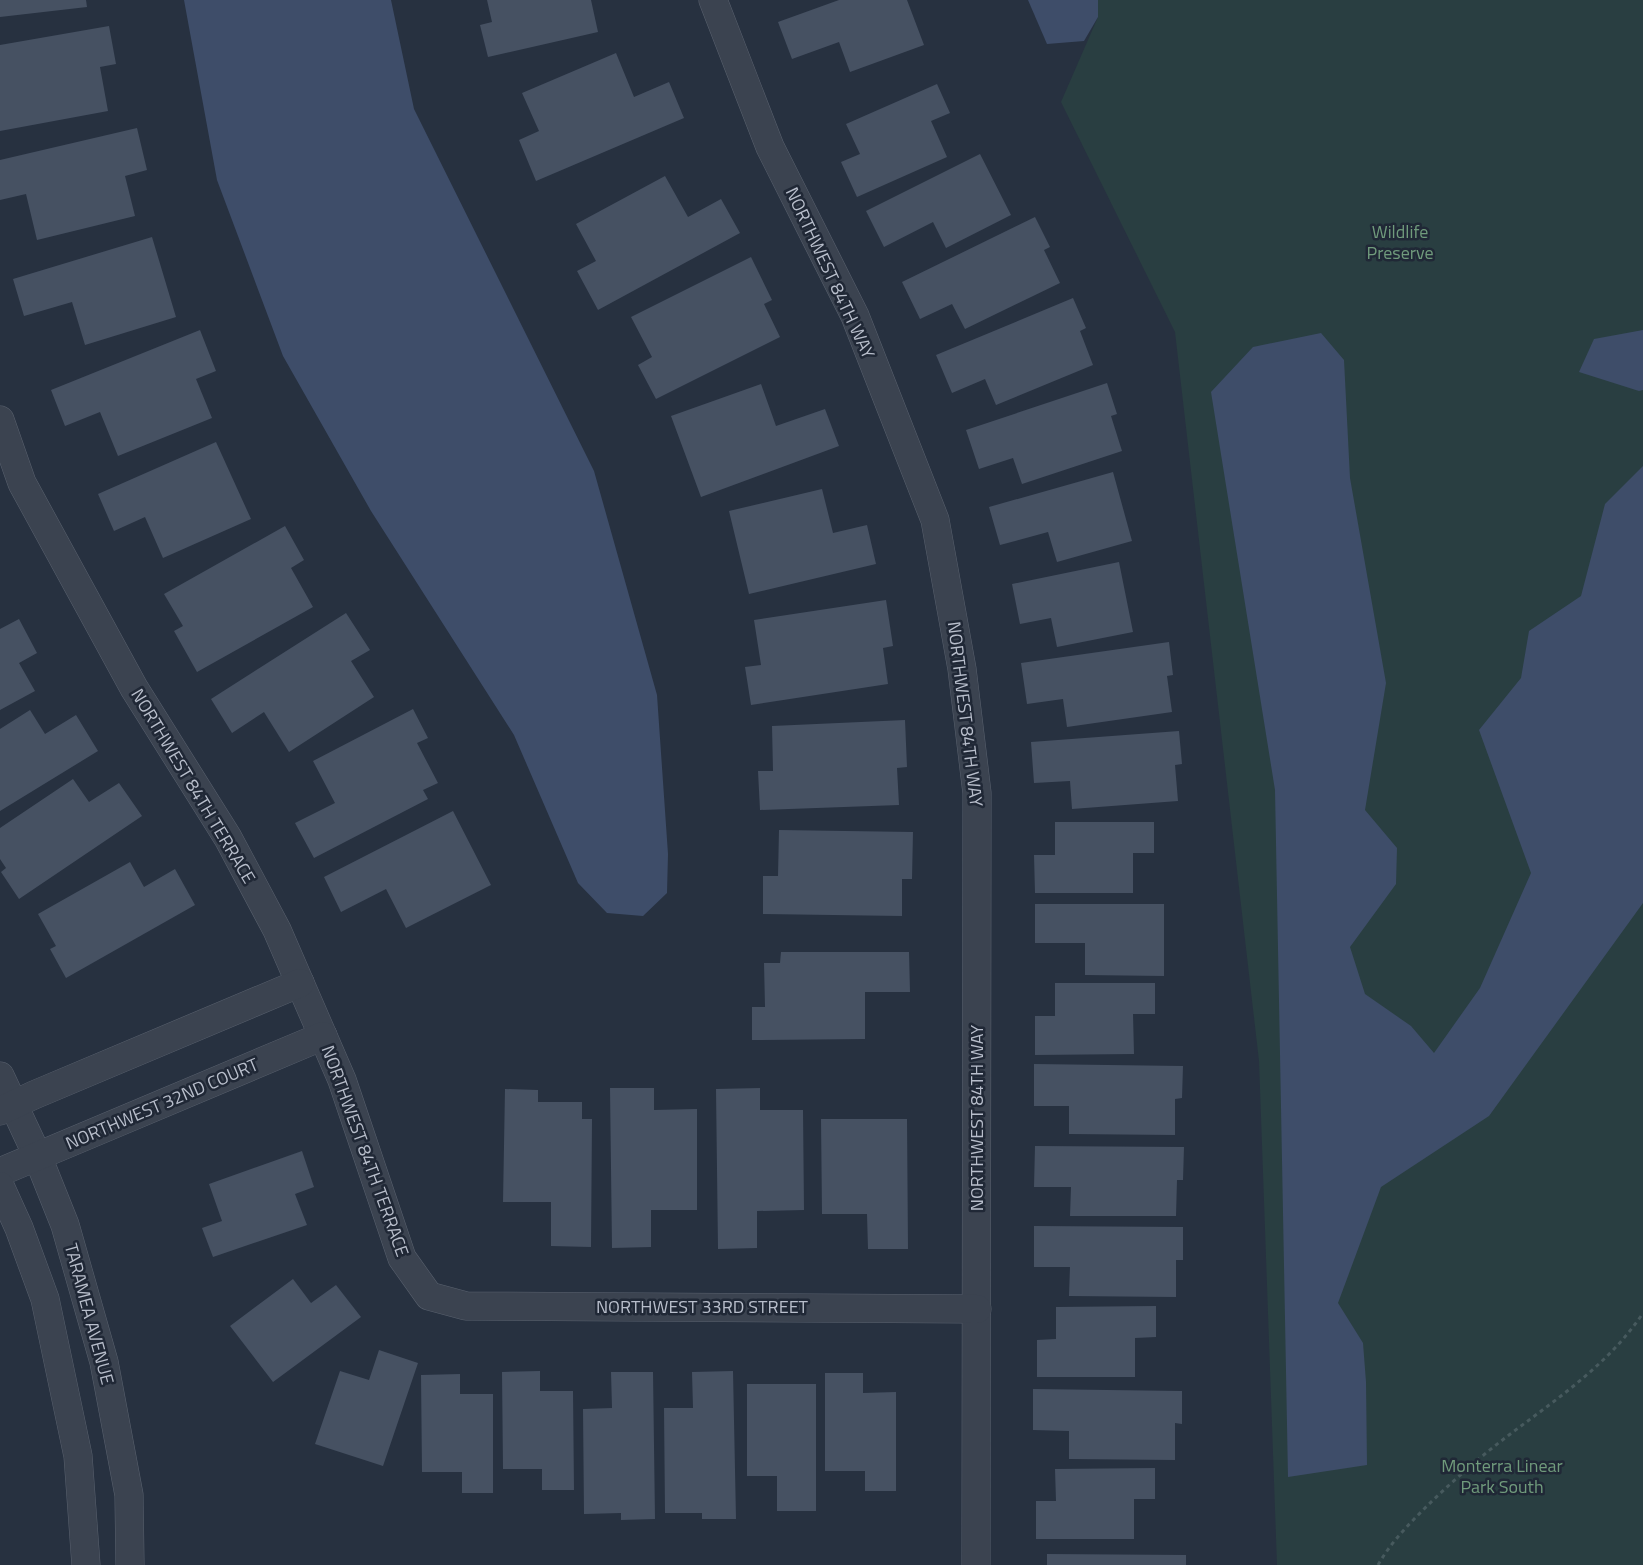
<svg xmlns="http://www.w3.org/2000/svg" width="1643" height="1565" viewBox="0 0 1643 1565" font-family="'Titillium Web',sans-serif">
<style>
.green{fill:#293e41}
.water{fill:#3e4d69}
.building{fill:#465162}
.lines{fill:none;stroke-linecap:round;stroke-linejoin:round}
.street-casing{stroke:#59616e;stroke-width:29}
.path{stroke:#475a5e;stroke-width:3;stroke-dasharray:4 4;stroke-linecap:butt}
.street{stroke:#3b4350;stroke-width:28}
.labels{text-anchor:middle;stroke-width:5;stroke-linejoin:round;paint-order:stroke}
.park-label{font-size:18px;fill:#709b7c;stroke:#202836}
.street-label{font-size:18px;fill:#b8becb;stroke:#202836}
</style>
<rect width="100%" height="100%" fill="#273140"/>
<path class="green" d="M1098,0H1643V1565H1277L1259,1061L1175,332L1061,102L1098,17Z"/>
<g class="water">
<path d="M184,0H391L414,109L594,471L657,695L668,854L667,893L643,916L607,913L578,883L514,735L371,511L283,356L217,180Z"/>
<path d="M1028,0H1098V17L1084,41L1047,44Z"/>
<path d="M1643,330V390L1639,391L1579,372L1594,339Z"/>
<path d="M1321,333L1344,360L1350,478L1386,683L1365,810L1397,848L1396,884L1350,947L1365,994L1411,1026L1434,1053L1480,988L1531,873L1479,730L1521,678L1529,631L1581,596L1605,504L1643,466V903L1489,1116L1381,1187L1338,1303L1363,1343L1366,1382L1367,1465L1288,1477L1275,790L1211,392L1253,347Z"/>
</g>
<g class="building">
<path d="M0,0H86L87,7L0,17Z"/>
<path d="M487,0H591L598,32L488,57L480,25L492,22Z"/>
<path d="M839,0H907L924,45L850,72L839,42L792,59L778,22Z"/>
<path d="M109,26L116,64L100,67L108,111L0,131V45Z"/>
<path d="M616,53L634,97L669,82L684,118L536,181L519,140L539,131L522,93Z"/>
<path d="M937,84L950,113L931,121L947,157L857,197L841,162L860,154L846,124Z"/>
<path d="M137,128L147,170L125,176L135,216L37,240L26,194L0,200V160Z"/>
<path d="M980,154L1011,215L946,248L933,222L884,247L866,211Z"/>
<path d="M665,176L688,217L721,199L740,233L598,310L577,271L596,261L576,224Z"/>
<path d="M1035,217L1050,247L1044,250L1060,283L965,329L952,304L920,319L902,282Z"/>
<path d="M152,237L176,317L85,345L72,302L24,316L13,279Z"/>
<path d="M751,257L772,300L764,304L780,337L656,399L638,365L652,357L631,317Z"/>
<path d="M1073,298L1086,328L1080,331L1093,365L996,405L985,379L952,393L936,355Z"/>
<path d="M200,330L216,371L196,379L212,418L118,456L100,412L65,426L51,390Z"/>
<path d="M1107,383L1117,414L1111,416L1122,451L1022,484L1013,458L979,469L966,430Z"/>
<path d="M761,384L776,426L825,409L839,446L701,497L671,416Z"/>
<path d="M216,442L251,519L163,558L145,517L114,531L98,494Z"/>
<path d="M1113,472L1132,541L1057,562L1048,532L1000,545L989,507Z"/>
<path d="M822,489L833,533L867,525L876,564L749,594L729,511Z"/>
<path d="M285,526L304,560L291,568L313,607L197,672L174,631L183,626L164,594Z"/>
<path d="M1119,562L1133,632L1057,647L1051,618L1020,624L1012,584Z"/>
<path d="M886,600L893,646L883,648L888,684L751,705L745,667L761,665L754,620Z"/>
<path d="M346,613L370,650L351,661L374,697L289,752L264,712L232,733L211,699Z"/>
<path d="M19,619L37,653L19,663L35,691L0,710V629Z"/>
<path d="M1169,642L1173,675L1167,676L1172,712L1067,727L1063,699L1027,704L1021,663Z"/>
<path d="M413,709L428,738L417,743L438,783L423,790L428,799L314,858L295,823L335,803L313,761Z"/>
<path d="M30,710L45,734L76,715L98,751L0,811V729Z"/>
<path d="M905,720L907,767L897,768L899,805L760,810L758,771H773L772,726Z"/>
<path d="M1179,731L1182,764L1175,765L1178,801L1072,809L1070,781L1034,783L1031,742Z"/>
<path d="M73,779L89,802L119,783L142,816L19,899L1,872L6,868L0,859V828Z"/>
<path d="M453,811L491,885L406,928L386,889L341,912L324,877Z"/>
<path d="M1055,822H1154V853H1133V893H1035L1034,855H1055Z"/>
<path d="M779,830L913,832L912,879H902V916L763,914V876H778Z"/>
<path d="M130,862L144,887L175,869L195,905L66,978L50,949L56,946L38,914Z"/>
<path d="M1035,904H1164V976L1085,975V943H1035Z"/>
<path d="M781,952H909L910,992H865V1039L752,1040V1007H765L764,963H780Z"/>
<path d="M1055,983H1155V1014H1133L1134,1054L1035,1055V1016H1055Z"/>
<path d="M1034,1064L1183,1066L1182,1098L1175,1099V1135L1069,1134V1106H1034Z"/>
<path d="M610,1088H654V1110L697,1109V1210H651V1247L612,1248Z"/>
<path d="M760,1088V1110H803L804,1210L757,1211V1248L718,1249L716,1089Z"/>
<path d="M505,1089L538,1090V1102H582V1119H592L591,1247L551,1246V1202H503Z"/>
<path d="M821,1119H907L908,1249H868L867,1214H822Z"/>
<path d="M1035,1146L1184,1147L1183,1180H1177L1176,1216H1070L1071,1187H1034Z"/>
<path d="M302,1151L314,1187L295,1194L307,1225L213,1257L202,1228L222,1221L209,1184Z"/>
<path d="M1034,1226L1183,1227V1260H1176V1297L1069,1296L1070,1267H1034Z"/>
<path d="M293,1279L311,1303L336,1285L361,1317L273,1382L230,1326Z"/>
<path d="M1156,1306V1337L1135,1338V1377H1037V1340L1056,1339V1307Z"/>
<path d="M379,1350L418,1363L383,1466L315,1444L340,1371L369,1380Z"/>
<path d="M540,1371V1391H573L574,1490H542V1469H503L502,1372Z"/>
<path d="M733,1371L736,1519H702V1513H665L664,1408H693L692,1372Z"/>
<path d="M611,1372H653L655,1519L621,1520V1513L584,1514L583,1409L612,1408Z"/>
<path d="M825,1373H863V1393L896,1392V1491H865V1471H825Z"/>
<path d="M460,1374V1394H493V1493H462V1472H422L421,1375Z"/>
<path d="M747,1384H816V1511H777V1476H747Z"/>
<path d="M1033,1389L1182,1391V1424L1175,1423V1460L1069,1459V1431L1033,1430Z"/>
<path d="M1155,1468V1499H1134V1539H1036V1501H1056L1055,1469Z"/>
<path d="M1047,1554L1186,1555V1565H1047Z"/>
</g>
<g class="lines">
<g class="street-casing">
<g id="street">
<path d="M713,0L770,147L855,316L935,520L962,669L977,793L976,1565"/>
<path d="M0,420L22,483L134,688L228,838L277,930L342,1080L402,1258L429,1296L466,1306L977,1309"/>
<path d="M0,1076L37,1155L65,1225L104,1362L129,1495L130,1565"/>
<path d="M0,1111L34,1095L300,983"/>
<path d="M0,1172L323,1036"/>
<path d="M0,1186L19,1228L45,1299L78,1456L86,1565"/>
</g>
</g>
<path class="path" d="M1378,1565C1391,1542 1410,1523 1429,1504C1454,1480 1481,1456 1509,1435C1558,1398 1609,1364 1643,1313"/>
<use href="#street" class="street"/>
</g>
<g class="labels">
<g class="park-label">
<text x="1400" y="238">Wildlife<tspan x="1400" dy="21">Preserve</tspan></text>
<text x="1502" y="1472">Monterra Linear<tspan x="1502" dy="21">Park South</tspan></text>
</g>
<g class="street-label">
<text transform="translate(830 273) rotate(65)" y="6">NORTHWEST 84TH WAY</text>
<text transform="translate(965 714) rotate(83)" y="6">NORTHWEST 84TH WAY</text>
<text transform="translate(193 786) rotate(59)" y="6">NORTHWEST 84TH TERRACE</text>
<text transform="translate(162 1104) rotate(-23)" y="6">NORTHWEST 32ND COURT</text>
<text transform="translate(977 1118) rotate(-90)" y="6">NORTHWEST 84TH WAY</text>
<text transform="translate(365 1151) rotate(70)" y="6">NORTHWEST 84TH TERRACE</text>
<text x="702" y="1313">NORTHWEST 33RD STREET</text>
<text transform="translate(89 1314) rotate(75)" y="6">TARAMEA AVENUE</text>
</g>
</g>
</svg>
